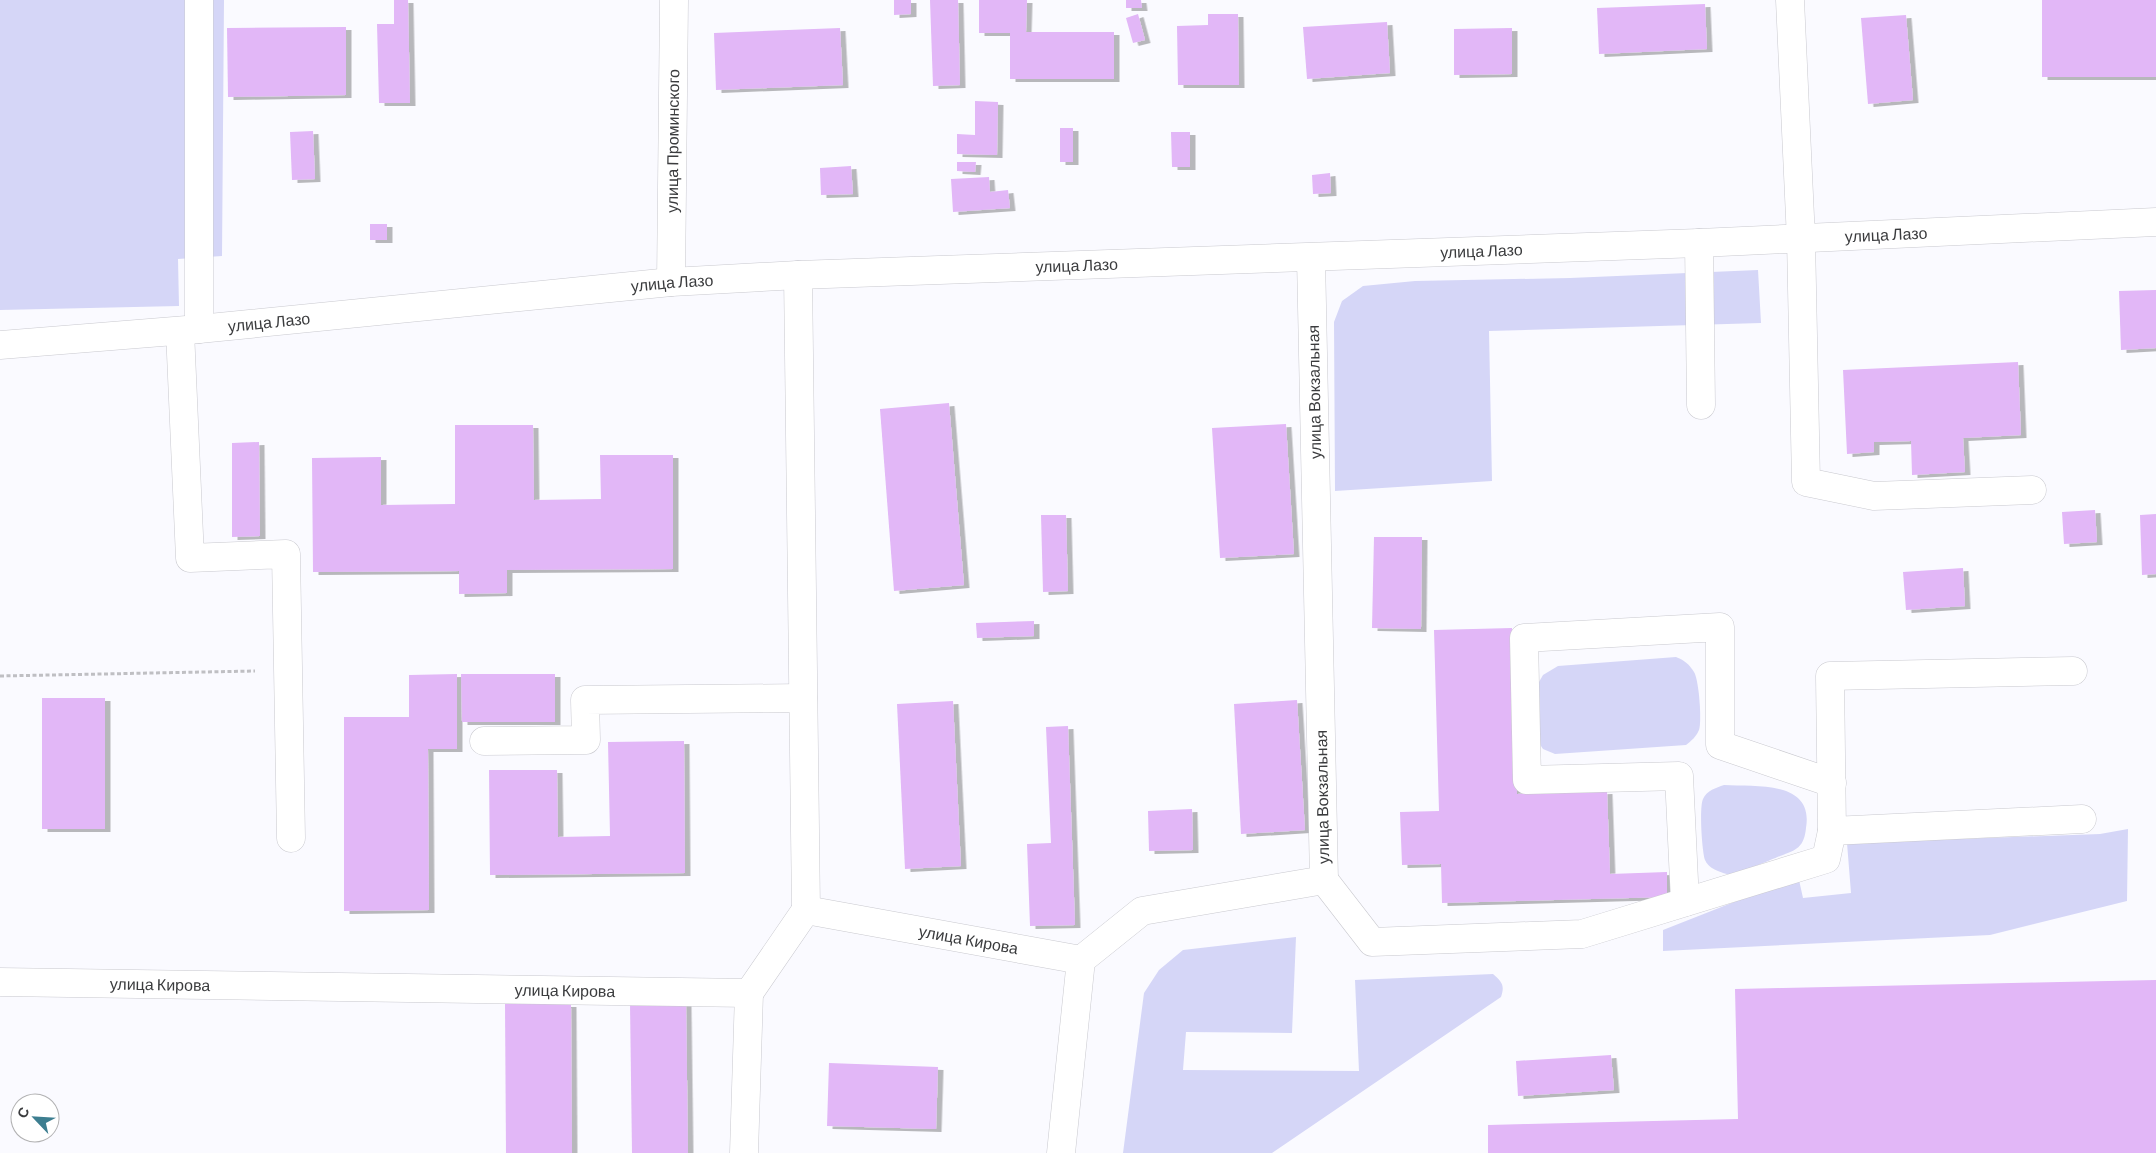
<svg xmlns="http://www.w3.org/2000/svg" width="2156" height="1153" viewBox="0 0 2156 1153" font-family="Barlow,sans-serif">
<style>
.green{fill:#d5d6f7}
.building{fill:#e2b7f7;filter:url(#shadow)}
.lines{fill:none;stroke-linecap:round;stroke-linejoin:round}
.minor-casing{stroke:#c9c9cf;stroke-width:29}
.path{stroke:#bfbfc3;stroke-width:3;stroke-dasharray:4 2.5;stroke-linecap:butt}
.minor{stroke:#fff;stroke-width:28}
.labels{text-anchor:middle;stroke-width:4;stroke-linejoin:round;paint-order:stroke}
.street-label{font-size:16px;fill:#3b3c3e;stroke:#fff}
</style>
<defs>
<filter id="shadow"><feDropShadow dx="5.5" dy="3" stdDeviation="0" flood-color="#0004"/></filter>
</defs>
<rect width="100%" height="100%" fill="#fafaff"/>
<g class="green">
<path d="M0,0H224L222,256L178,259L179,306L0,310Z"/>
<path d="M1758,270L1761,323L1489,331L1492,481L1335,491L1334,322L1342,301L1363,286L1415,281L1570,278Z"/>
<path d="M1676,657C1684,660 1689,664 1694,672C1699,680 1702,721 1699,730C1696,737 1691,741 1686,745L1555,754L1543,749L1535,737V689L1543,675L1558,666Z"/>
<path d="M1724,785C1756,787 1814,780 1806,828C1804,847 1797,850 1780,856C1770,860 1736,875 1727,874C1719,872 1708,868 1705,860C1702,851 1699,808 1703,799C1707,790 1716,788 1724,785Z"/>
<path d="M2128,829L2127,901L1990,935L1663,951V930L1757,893L1799,880L1803,898L1851,893L1847,843L2100,834Z"/>
<path d="M1296,937L1292,1033L1186,1032L1183,1070L1359,1071L1355,980L1493,974C1502,982 1505,985 1501,997L1272,1153H1123L1144,993L1159,970L1183,950Z"/>
</g>
<g class="building">
<path d="M394,0H408L410,103H379L377,24H394Z"/>
<path d="M894,0H911V14L894,15Z"/>
<path d="M930,0H958L960,85L933,86Z"/>
<path d="M979,0H1027L1026,32H1114V79H1010V33H979Z"/>
<path d="M1126,0H1141L1142,8H1126Z"/>
<rect x="2042" y="0" width="114" height="77"/>
<path d="M1705,4L1707,49L1599,54L1597,8Z"/>
<path d="M1138,14L1145,40L1133,43L1126,18Z"/>
<path d="M1208,14H1238L1239,85H1178L1177,26L1208,25Z"/>
<path d="M1906,15L1913,100L1868,104L1861,18Z"/>
<path d="M1387,22L1390,73L1307,79L1303,27Z"/>
<path d="M346,27V95L228,97L227,28Z"/>
<path d="M840,28L843,85L716,90L714,33Z"/>
<path d="M1512,28V74L1454,75V29Z"/>
<path d="M975,101L998,102L997,155L957,154V134L975,135Z"/>
<rect x="1060" y="128" width="13" height="34"/>
<path d="M313,131L315,179L292,180L290,132Z"/>
<path d="M1171,132H1190V167H1172Z"/>
<path d="M957,162H976L975,172L957,171Z"/>
<path d="M851,166L853,194L821,195L820,168Z"/>
<path d="M1330,173L1331,193L1313,194L1312,175Z"/>
<path d="M989,177L990,192L1008,190L1010,208L953,212L951,179Z"/>
<rect x="370" y="224" width="17" height="16"/>
<path d="M2156,290V348L2121,350L2119,291Z"/>
<path d="M2018,362L2021,435L1963,438L1965,472L1912,475L1911,441L1874,442V452L1847,454L1843,370Z"/>
<path d="M949,403L964,585L894,591L880,409Z"/>
<path d="M1286,424L1294,554L1220,558L1212,428Z"/>
<path d="M455,425H533L534,500L601,499L600,455H673V569L507,570V593L459,594V571L313,572L312,458L381,457V505L455,504Z"/>
<path d="M259,442L260,536L232,537V443Z"/>
<path d="M2095,510L2097,542L2064,544L2062,512Z"/>
<path d="M2156,514V574L2142,575L2140,515Z"/>
<path d="M1041,515H1066L1068,591L1043,592Z"/>
<path d="M1374,537H1422L1421,629L1372,628Z"/>
<path d="M1963,568L1965,606L1906,610L1903,572Z"/>
<path d="M1034,621V636L977,638L976,623Z"/>
<path d="M1512,628L1517,794L1607,791L1610,874L1667,872V897L1442,903L1441,864L1402,865L1400,812L1439,811L1434,630Z"/>
<path d="M457,674V749H428L429,910L344,911V717H409V675Z"/>
<path d="M461,674H555V722H462Z"/>
<rect x="42" y="698" width="63" height="131"/>
<path d="M1297,700L1305,830L1241,834L1234,704Z"/>
<path d="M953,701L961,866L905,869L897,704Z"/>
<path d="M1068,726L1075,925L1030,926L1027,844L1051,843L1046,727Z"/>
<path d="M684,741L685,873L490,875L489,770H557L558,837L610,836L608,742Z"/>
<path d="M1192,809L1193,850L1149,851L1148,811Z"/>
<path d="M2156,980V1153H1488V1125L1738,1119L1735,989Z"/>
<path d="M686,1002L688,1153H632L630,1003Z"/>
<path d="M505,1004H571L572,1153H506Z"/>
<path d="M1611,1055L1614,1090L1518,1096L1516,1061Z"/>
<path d="M829,1063L938,1067L936,1129L827,1126Z"/>
</g>
<g class="lines">
<g class="minor-casing">
<g id="minor">
<path d="M199,0V329"/>
<path d="M1790,0L1801,239L1806,482L1874,496L2032,490"/>
<path d="M1699,243L1701,405"/>
<path d="M798,275L806,910"/>
<path id="s1" d="M671,282L674,0"/>
<path d="M180,331L190,558L286,554L291,838"/>
<path id="s2" d="M0,345L199,329L671,282L798,275L1699,243L2156,222"/>
<path d="M484,741L586,740L585,700L803,698"/>
<path d="M1832,831L1830,676L2073,671"/>
<path d="M1324,880L1372,942L1582,934L1826,859L1832,831L2082,819"/>
<path d="M1685,902L1679,776L1527,780L1524,638L1720,627V745L1832,783"/>
<path id="s3" d="M0,982L749,993L806,910L1081,960"/>
<path d="M744,1153L749,993"/>
<path d="M1061,1153L1081,960L1142,911L1324,880L1311,258"/>
</g>
</g>
<path class="path" d="M0,676L255,671"/>
<use href="#minor" class="minor"/>
</g>
<g class="labels">
<g class="street-label">
<text dy="6" stroke="none"><textPath href="#s1" startOffset="141">улица Проминского</textPath></text>
<text dy="6" stroke="none"><textPath href="#s2" startOffset="1890">улица Лазо</textPath></text>
<text dy="6" stroke="none"><textPath href="#s2" startOffset="1485">улица Лазо</textPath></text>
<text dy="6" stroke="none"><textPath href="#s2" startOffset="1080">улица Лазо</textPath></text>
<text dy="6" stroke="none"><textPath href="#s2" startOffset="675">улица Лазо</textPath></text>
<text dy="6" stroke="none"><textPath href="#s2" startOffset="270">улица Лазо</textPath></text>
<text transform="translate(1314 392) rotate(-91)" y="6">улица Вокзальная</text>
<text transform="translate(1322 797) rotate(-91)" y="6">улица Вокзальная</text>
<text dy="6" stroke="none"><textPath href="#s3" startOffset="1015">улица Кирова</textPath></text>
<text dy="6" stroke="none"><textPath href="#s3" startOffset="160">улица Кирова</textPath></text>
<text dy="6" stroke="none"><textPath href="#s3" startOffset="565">улица Кирова</textPath></text>
</g>
</g>
<g transform="translate(35 1118) rotate(295)"><circle r="24" fill="#ffffff" stroke="#b1b1b2"/>
<path d="M0-4L9 19L0 12L-9 19Z" fill="#3d7e90"/>
<text y="-8" font-size="14" font-weight="bold" text-anchor="middle" fill="#3b3c3e">С</text>
</g>
</svg>
